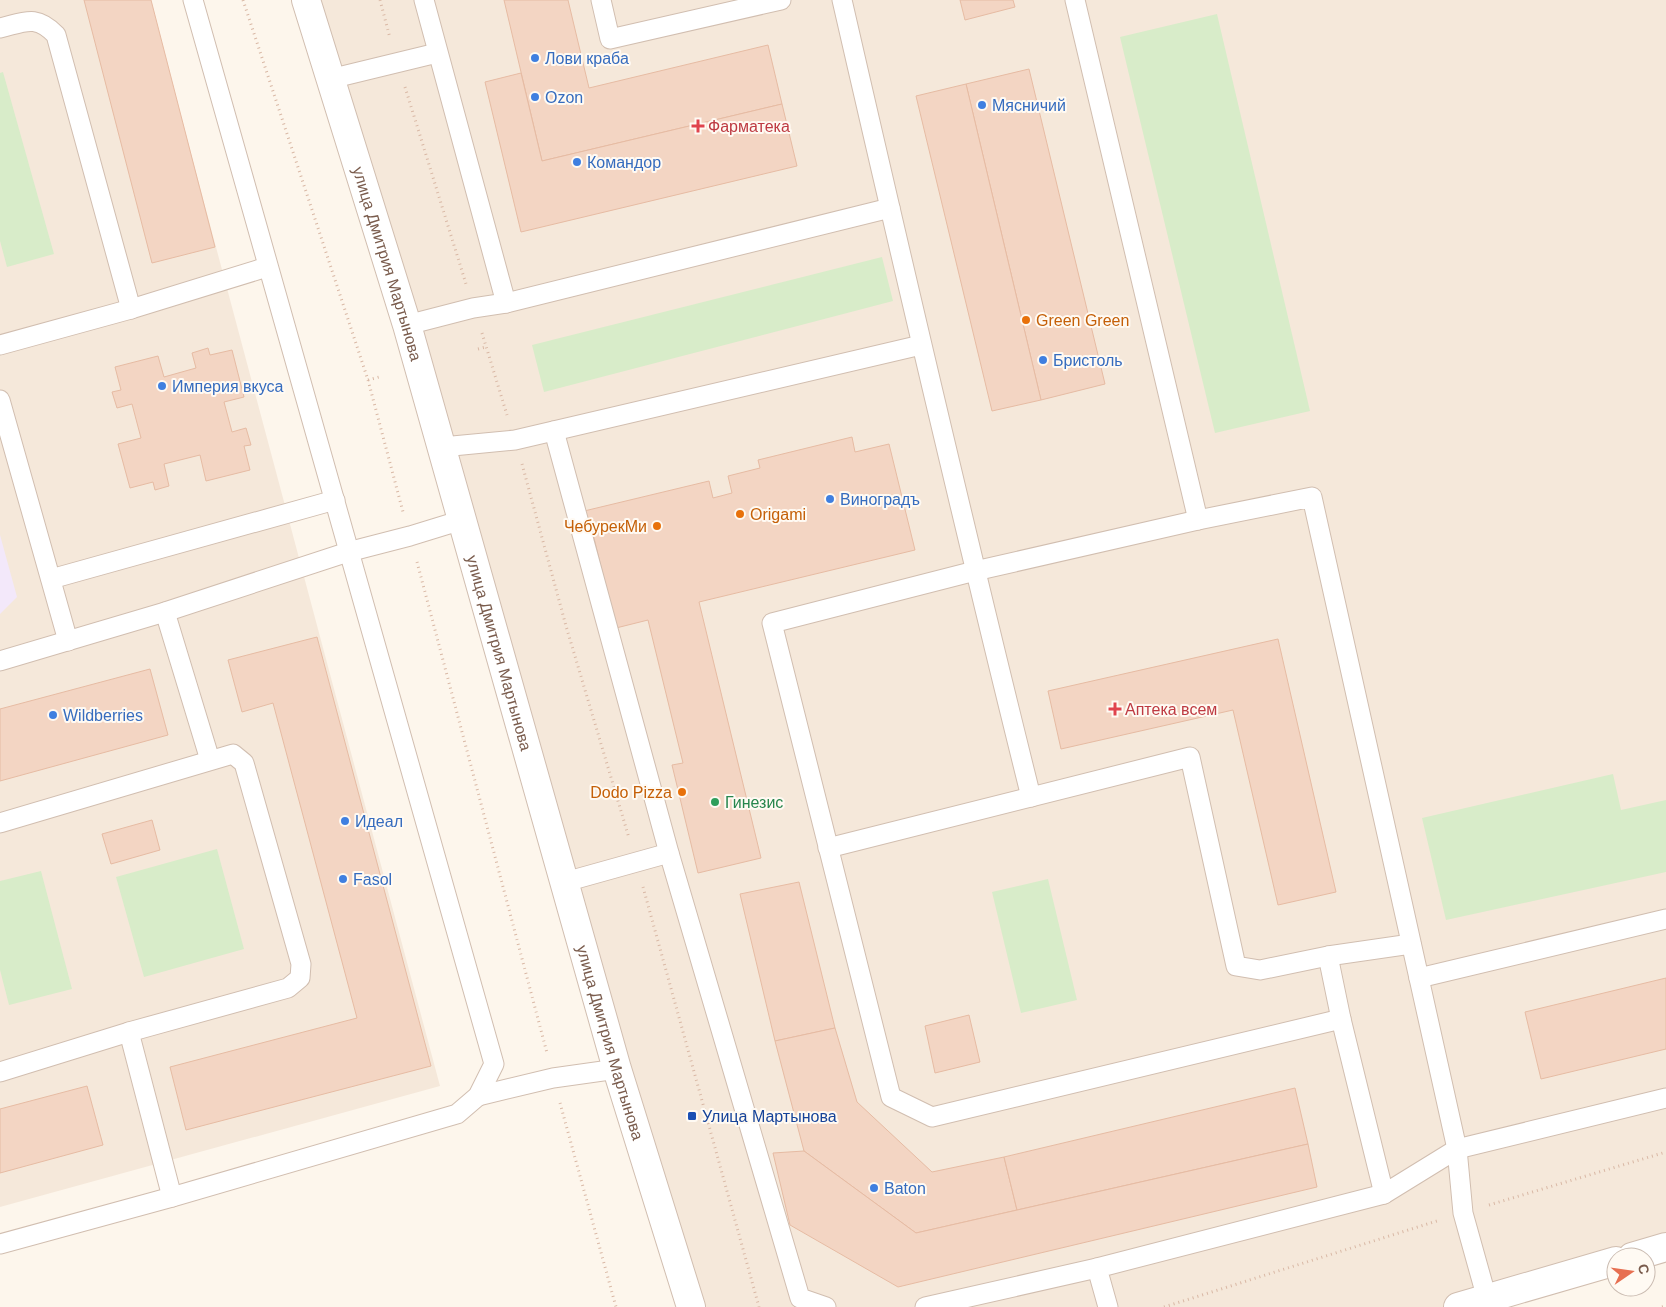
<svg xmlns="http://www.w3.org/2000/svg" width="1666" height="1307" viewBox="0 0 1666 1307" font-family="Helvetica,sans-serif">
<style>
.residential{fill:#f5e8da}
.education{fill:#f3e8fa}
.green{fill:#d8ecc9}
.building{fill:#f3d5c3;stroke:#e6bba3}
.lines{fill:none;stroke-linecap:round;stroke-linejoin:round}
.service-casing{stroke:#d1beb0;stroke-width:21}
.tertiary-casing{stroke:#d1beb0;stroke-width:30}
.path{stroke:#d9b8a5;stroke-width:3;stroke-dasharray:1 4;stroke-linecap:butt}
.service{stroke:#fff;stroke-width:19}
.tertiary{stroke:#fff;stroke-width:28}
.shop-dot{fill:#3f7fe0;stroke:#fffaf3;stroke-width:2}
.health-dot{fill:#e0444e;stroke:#fffaf3;stroke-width:2}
.food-dot{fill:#e8710a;stroke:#fffaf3;stroke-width:2}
.leisure-dot{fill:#2e9e5b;stroke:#fffaf3;stroke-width:2}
.transit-dot{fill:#1a4fb4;stroke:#fffaf3;stroke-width:2}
.labels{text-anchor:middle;stroke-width:4;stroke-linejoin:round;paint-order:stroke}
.shop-label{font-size:16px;fill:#366cbe;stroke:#fffaf3;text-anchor:start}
.health-label{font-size:16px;fill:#be3a42;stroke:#fffaf3;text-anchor:start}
.street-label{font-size:16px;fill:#7a5c4d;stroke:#fffaf3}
.food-label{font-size:16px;fill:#c56008;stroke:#fffaf3;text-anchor:start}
.leisure-label{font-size:16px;fill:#27864d;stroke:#fffaf3;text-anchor:start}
.transit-label{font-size:16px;fill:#164399;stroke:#fffaf3;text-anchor:start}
</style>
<rect width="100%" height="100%" fill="#fdf6ec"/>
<g class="residential">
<path d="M0,0H150L440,1086L0,1207Z"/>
<path d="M306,0H1666V1247L1458,1307H691Z"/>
</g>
<path class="education" d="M0,535L17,597L0,614Z"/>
<g class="green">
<path d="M1217,14L1310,411L1215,433L1120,37Z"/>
<path d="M3,72L54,254L7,267L0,241V73Z"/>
<path d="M882,257L893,301L544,392L532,345Z"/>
<path d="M1613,774L1621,810L1666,800V872L1446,920L1422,818Z"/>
<path d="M217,849L244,949L144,977L116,877Z"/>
<path d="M41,871L72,989L9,1005L0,970V881Z"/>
<path d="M1048,879L1077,1000L1021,1013L992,892Z"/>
</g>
<g class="building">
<path d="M84,0H151L215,247L152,263Z"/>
<path d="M504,0H568L589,88L768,45L782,104L542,161Z"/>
<path d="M960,0H1013L1015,7L965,20Z"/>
<path d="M1029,69L1105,384L1041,400L966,84Z"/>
<path d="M521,73L542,161L782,104L797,166L521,232L485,82Z"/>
<path d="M966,84L1041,400L992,411L916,96Z"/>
<path d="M208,348L210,355L232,350L244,397L224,402L232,432L246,428L251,445L244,446L250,470L206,481L200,455L164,464L169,486L155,490L153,482L130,488L118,444L141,438L132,404L117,408L112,392L121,390L115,367L158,356L164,377L196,368L192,353Z"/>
<path d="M852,437L855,452L889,444L915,550L699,602L761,858L698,873L672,765L683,763L648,620L616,628L592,530L585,532L580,512L709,481L713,498L732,493L728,476L760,468L758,460Z"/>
<path d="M317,637L431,1066L186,1130L170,1067L357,1018L273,703L242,712L228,660Z"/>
<path d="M1278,639L1336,892L1278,905L1233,710L1061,749L1048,691Z"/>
<path d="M150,669L168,735L0,781V709Z"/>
<path d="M152,820L160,850L111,864L102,834Z"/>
<path d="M799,882L835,1028L775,1041L740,894Z"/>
<path d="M1666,978V1049L1541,1079L1525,1012Z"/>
<path d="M969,1015L980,1062L935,1073L925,1026Z"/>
<path d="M835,1028L857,1102L932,1172L1004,1157L1017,1210L916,1233L804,1151L775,1041Z"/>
<path d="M87,1086L103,1145L0,1173V1109Z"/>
<path d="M1295,1088L1308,1144L1017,1210L1004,1157Z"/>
<path d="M1308,1144L1317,1187L898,1287L790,1225L773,1153L804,1151L916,1233Z"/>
</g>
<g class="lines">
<g class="service-casing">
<g id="service">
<path d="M424,0L506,303"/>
<path d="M601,0L610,39L781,0"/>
<path d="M842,0C903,266 965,532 1031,797"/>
<path d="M1075,0L1198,520"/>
<path d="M0,28C25,22 36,14 56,35L131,309"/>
<path d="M330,79L437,53"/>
<path d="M407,325L473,308L506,303L890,208"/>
<path d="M0,345L131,309L267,267"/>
<path d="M0,400L68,641"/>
<path d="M554,431L669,853L800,1298L826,1307"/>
<path d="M442,447L515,440L921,345"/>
<path d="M51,579L335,500"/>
<path d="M165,612L210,760"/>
<path d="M0,661L165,612L348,552L410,536L462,520"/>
<path d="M0,823L233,754L244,763L301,964L300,978L288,988L129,1032L0,1072"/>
<path d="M828,848L1190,757L1236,966L1260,970L1328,956L1411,944"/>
<path d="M565,882L669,853"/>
<path d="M1328,956L1341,1019L1384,1194L1457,1149L1666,1098"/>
<path d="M1419,978L1666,919"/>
<path d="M1341,1019L932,1117L891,1097L772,623L975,571L1198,520L1312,497L1457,1149L1463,1213L1487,1299"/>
<path d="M129,1032L172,1197"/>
<path d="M478,1096L553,1078L617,1069"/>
<path d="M0,1244L172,1197L457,1114L478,1096L494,1064L193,0"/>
<path d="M925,1307L1097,1268"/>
<path d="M1108,1307L1097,1268L1384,1194"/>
</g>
</g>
<g class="tertiary-casing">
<g id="tertiary">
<path id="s1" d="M306,0L407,325L617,1069L691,1307"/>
<path d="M1632,1257L1666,1247"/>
<path d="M1458,1307L1616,1261"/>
</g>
</g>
<g class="path">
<path d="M243,0L368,380L403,512"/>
<path d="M380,0L390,38"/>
<path d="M405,87L466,284"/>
<path d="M482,333L507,415"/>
<path d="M478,349L486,347"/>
<path d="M368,380L379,377"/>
<path d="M522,464L566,626L629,838"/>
<path d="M417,562L547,1053"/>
<path d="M643,887L759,1307"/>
<path d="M560,1103L616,1307"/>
<path d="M1489,1205L1666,1152"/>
<path d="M1164,1307L1440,1220"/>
<path d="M1662,1307L1666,1306"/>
</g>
<use href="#service" class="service"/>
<use href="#tertiary" class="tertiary"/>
</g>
<g class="shop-dot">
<circle cx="535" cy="58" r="5"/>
<circle cx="535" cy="97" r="5"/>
<circle cx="982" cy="105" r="5"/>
<circle cx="577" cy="162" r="5"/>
<circle cx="1043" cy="360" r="5"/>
<circle cx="162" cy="386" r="5"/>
<circle cx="830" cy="499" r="5"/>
<circle cx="53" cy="715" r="5"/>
<circle cx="345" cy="821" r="5"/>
<circle cx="343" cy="879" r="5"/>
<circle cx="874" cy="1188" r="5"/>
</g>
<g class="health-dot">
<path d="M695.5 118.5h5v5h5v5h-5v5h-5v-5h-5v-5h5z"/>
<path d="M1112.5 701.5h5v5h5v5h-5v5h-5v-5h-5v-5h5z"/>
</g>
<g class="food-dot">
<circle cx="1026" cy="320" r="5"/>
<circle cx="740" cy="514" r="5"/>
<circle cx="657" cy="526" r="5"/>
<circle cx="682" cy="792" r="5"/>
</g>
<circle class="leisure-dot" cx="715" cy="802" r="5"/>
<rect class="transit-dot" x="687" y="1111" width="10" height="10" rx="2.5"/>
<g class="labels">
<g class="shop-label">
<text x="545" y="64">Лови краба</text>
<text x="545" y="103">Ozon</text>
<text x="992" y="111">Мясничий</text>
<text x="587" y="168">Командор</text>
<text x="1053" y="366">Бристоль</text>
<text x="172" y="392">Империя вкуса</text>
<text x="840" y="505">Виноградъ</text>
<text x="63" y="721">Wildberries</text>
<text x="355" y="827">Идеал</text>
<text x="353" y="885">Fasol</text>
<text x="884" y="1194">Baton</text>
</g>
<g class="health-label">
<text x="708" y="132">Фарматека</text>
<text x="1125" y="715">Аптека всем</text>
</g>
<g class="street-label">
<text dy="6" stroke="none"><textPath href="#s1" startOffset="276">улица Дмитрия Мартынова</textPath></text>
<text dy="6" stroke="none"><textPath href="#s1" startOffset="681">улица Дмитрия Мартынова</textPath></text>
<text dy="6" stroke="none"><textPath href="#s1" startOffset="1086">улица Дмитрия Мартынова</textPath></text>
</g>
<g class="food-label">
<text x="1036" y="326">Green Green</text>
<text x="750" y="520">Origami</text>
<text x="647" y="532" text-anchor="end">ЧебурекМи</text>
<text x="672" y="798" text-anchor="end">Dodo Pizza</text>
</g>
<g class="leisure-label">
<text x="725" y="808">Гинезис</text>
</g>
<g class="transit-label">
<text x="702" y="1122">Улица Мартынова</text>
</g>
</g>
<g transform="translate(1631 1272) rotate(77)"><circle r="24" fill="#fffaf3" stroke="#cabbb1"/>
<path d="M0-4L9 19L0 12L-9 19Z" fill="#e76f51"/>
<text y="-8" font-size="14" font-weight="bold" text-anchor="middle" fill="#7a5c4d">С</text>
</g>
</svg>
